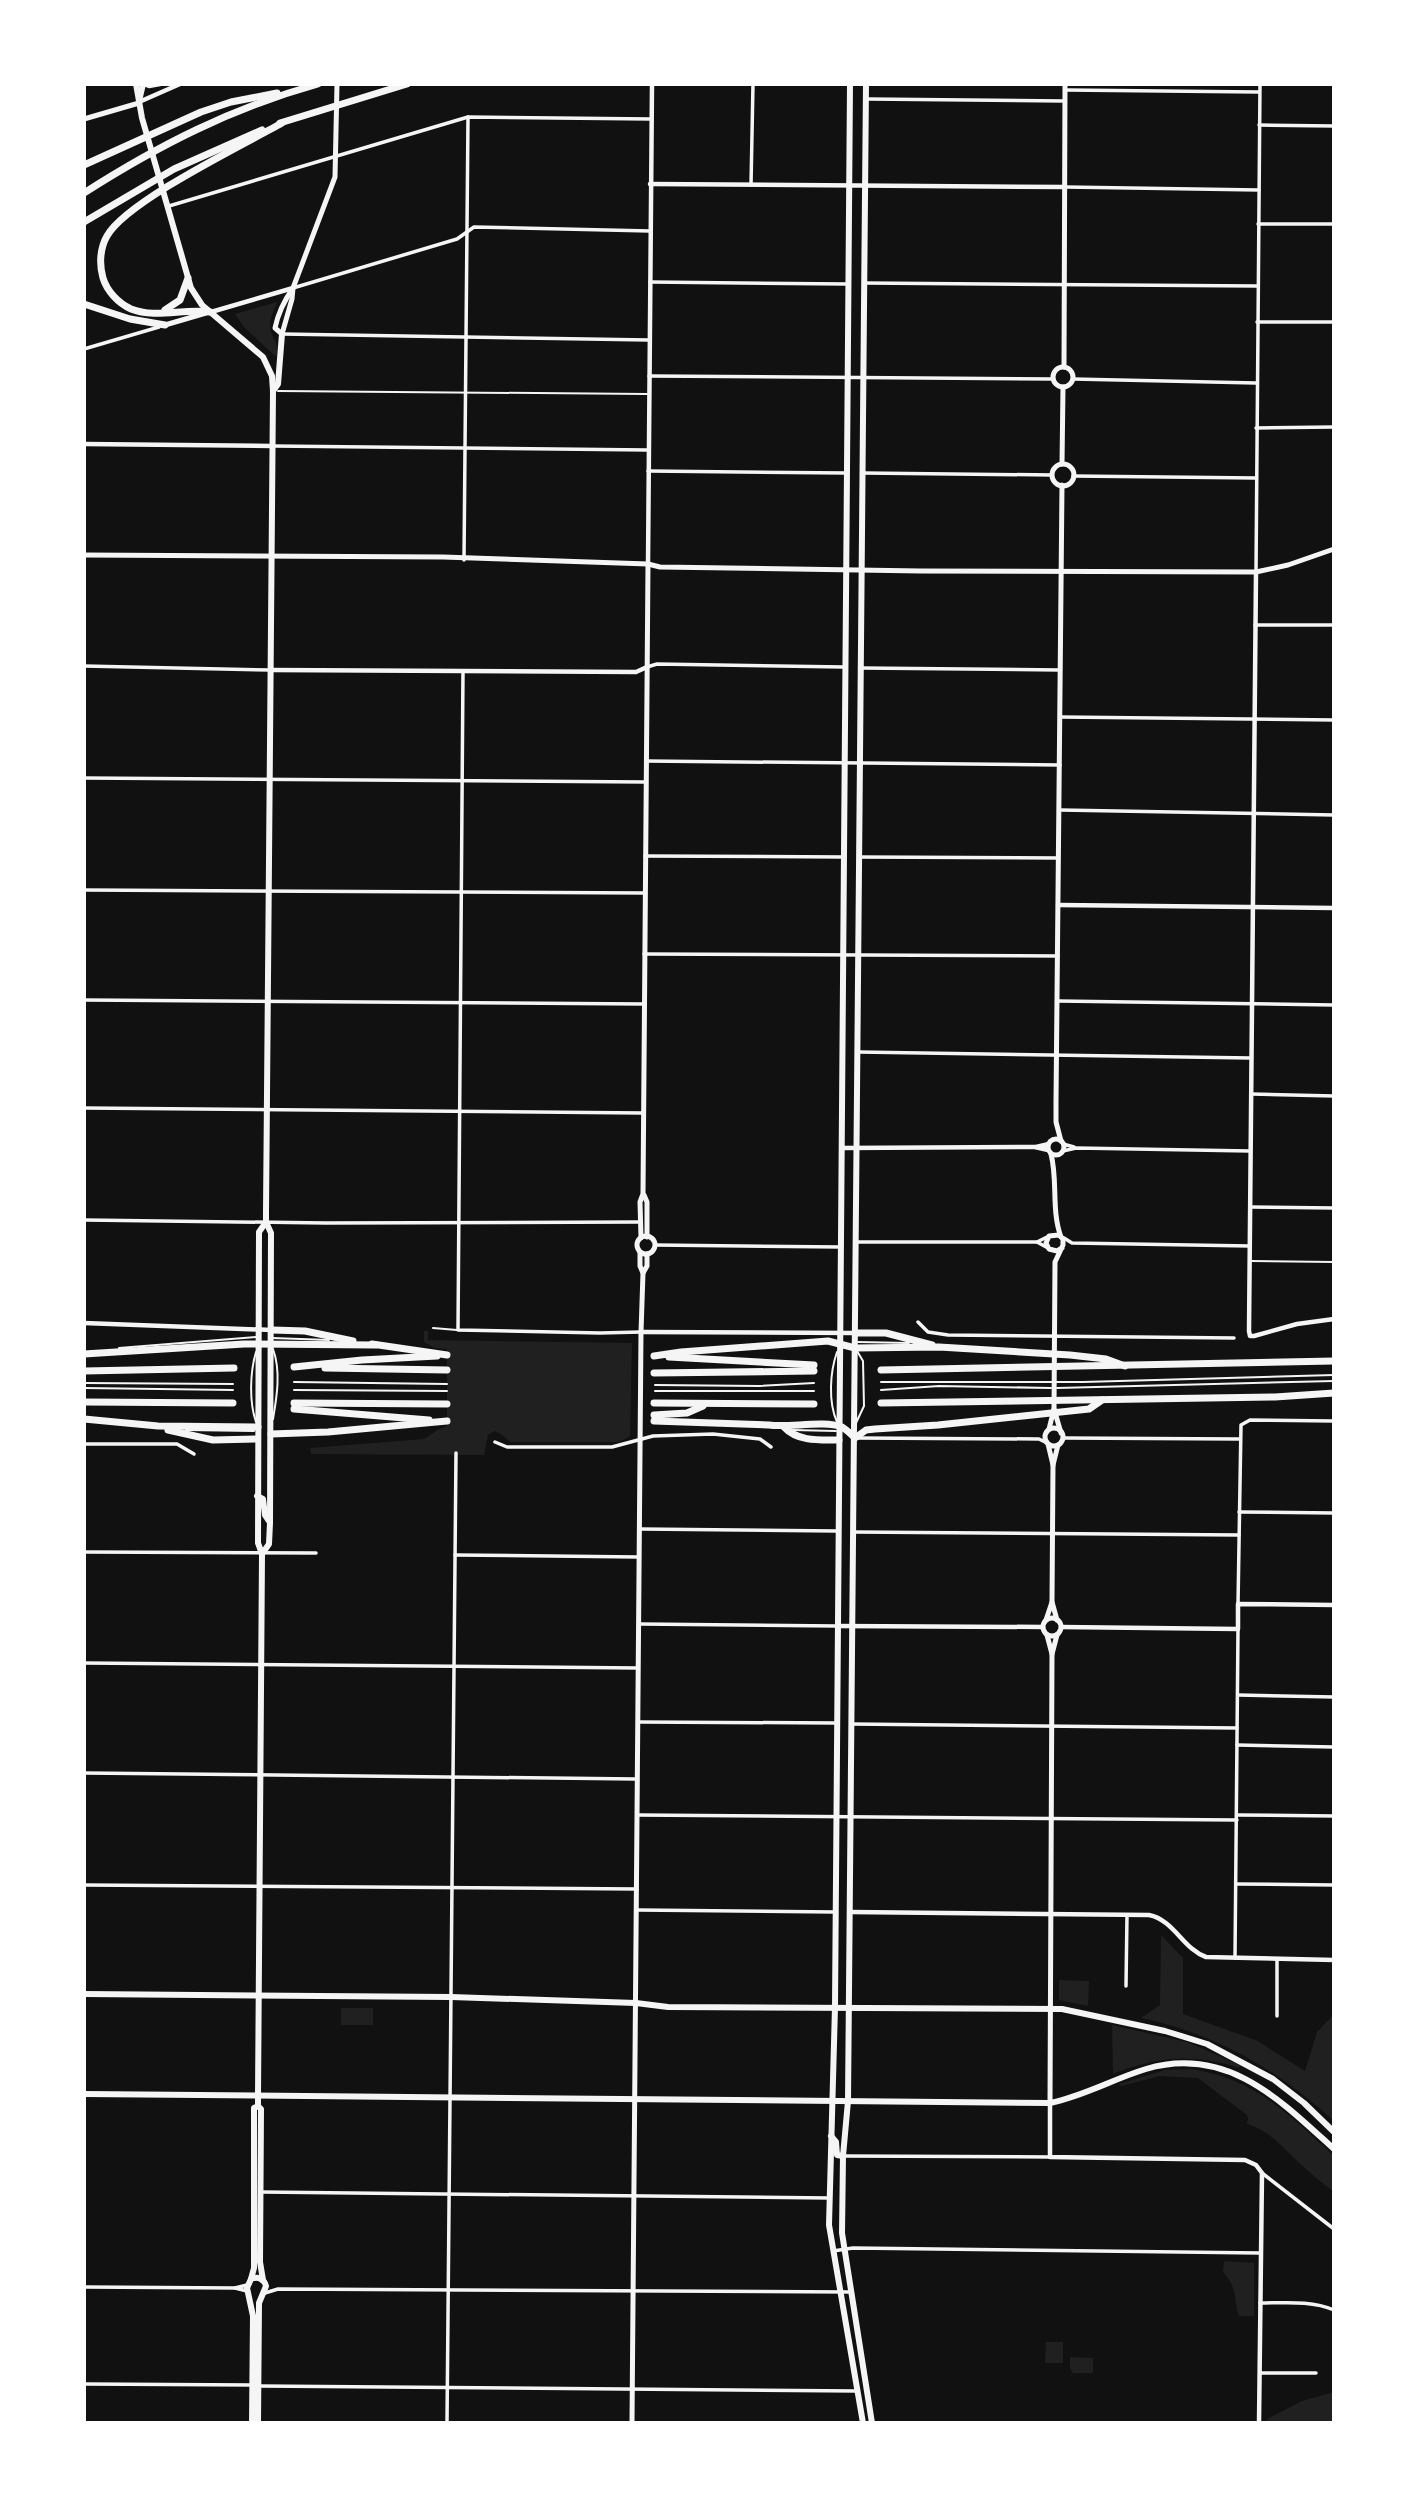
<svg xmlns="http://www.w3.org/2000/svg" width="1418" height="2507" viewBox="0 0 1418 2507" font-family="Literata,serif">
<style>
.green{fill:#202020}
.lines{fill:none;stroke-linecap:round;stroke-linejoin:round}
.service{stroke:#f5f5f5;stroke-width:2}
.minor{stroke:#f5f5f5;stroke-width:3.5}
.tertiary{stroke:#f5f5f5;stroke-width:4.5}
.secondary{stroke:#f5f5f5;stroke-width:5}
.primary{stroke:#f5f5f5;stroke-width:6}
.motorway{stroke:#f5f5f5;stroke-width:7}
</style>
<rect width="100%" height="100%" fill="#111"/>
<g class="green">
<path d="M277,302C275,309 270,317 270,324C269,338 281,341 276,357L244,327L235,314Z"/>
<path d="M424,1331H428V1340L632,1343L630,1436L619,1442H510L501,1434L495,1431L488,1435L484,1455L311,1454L310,1448L424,1439L439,1429L447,1426V1349L435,1348L424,1342Z"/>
<path d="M1161,1935L1183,1958V2014L1258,2041L1305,2071L1317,2032L1334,2014V2121C1277,2069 1216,2034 1141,2018L1160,2005Z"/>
<path d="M1059,1980L1089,1981L1088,2006L1059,2000Z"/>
<rect x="341" y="2008" width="32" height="17"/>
<path d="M1112,2025L1187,2042L1240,2065L1239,2068C1195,2053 1156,2056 1113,2074Z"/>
<path d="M1191,2069C1256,2079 1288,2114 1334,2156V2192C1324,2184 1313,2176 1304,2167C1285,2151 1272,2131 1247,2124L1248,2118L1247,2115L1198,2078L1160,2076L1121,2086L1119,2084L1165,2070Z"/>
<path d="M1224,2261L1254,2263V2316H1239C1233,2298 1238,2288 1223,2272Z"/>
<path d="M1046,2342H1063V2363H1045Z"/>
<path d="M1070,2357L1093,2358V2373H1073L1070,2368Z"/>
<path d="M1334,2392V2423H1267V2419L1302,2401Z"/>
</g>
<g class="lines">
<g class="service">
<path d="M278,391L647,394"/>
<path d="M1251,1261L1334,1262"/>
<path d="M433,1328L457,1330"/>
<path d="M272,1338L329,1340"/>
<path d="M858,1342L909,1343"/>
<path d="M119,1348L256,1337"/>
<path d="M256,1352C250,1372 249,1402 256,1422"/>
<path d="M294,1382L447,1384"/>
<path d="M881,1382H1083L1334,1375"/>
<path d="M84,1383L233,1384"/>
<path d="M655,1385L759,1386L814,1383"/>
<path d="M84,1388L233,1390"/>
<path d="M1057,1388L1334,1381"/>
<path d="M294,1390L447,1391"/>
<path d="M881,1390L939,1386L1051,1388"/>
<path d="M655,1391H814"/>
<path d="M273,1419C277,1396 281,1371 273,1349"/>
<path d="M837,1422C828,1402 830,1372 837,1352"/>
<path d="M856,1423L864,1406L863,1361L857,1351"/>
<path d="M186,1430L254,1431"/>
<path d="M793,1430L836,1431"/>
</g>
<g class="minor">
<path d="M1065,90L1259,92"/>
<path d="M867,99L1065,101"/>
<path d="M1259,125L1334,126"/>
<path d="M751,185L753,84"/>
<path d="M1065,187L1259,190"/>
<path d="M169,206L468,117L651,119"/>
<path d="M1258,224H1334"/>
<path d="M650,282L847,284"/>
<path d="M864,283L1257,286"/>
<path d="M293,288L457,239L474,227L650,231"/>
<path d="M1257,322H1334"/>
<path d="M282,334L649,340"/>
<path d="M84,349L159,327"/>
<path d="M649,376L1053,379"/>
<path d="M1073,379L1256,383"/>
<path d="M1256,428L1334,427"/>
<path d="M273,446L648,450"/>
<path d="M648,471L846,473"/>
<path d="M863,473L1052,475"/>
<path d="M1073,476L1256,478"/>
<path d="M464,560L468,117"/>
<path d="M1256,572L1260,84"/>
<path d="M1255,625H1334"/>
<path d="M84,666L271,670"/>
<path d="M647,667L657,664L844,667"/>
<path d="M861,668L1060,670"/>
<path d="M463,671L458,1330L600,1333L641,1332"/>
<path d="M1060,717L1334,720"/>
<path d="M646,761L1060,765"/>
<path d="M84,778L645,782"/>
<path d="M1060,810L1334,815"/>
<path d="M645,856L845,857"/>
<path d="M859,857L1058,858"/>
<path d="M84,890L645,893"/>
<path d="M644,954L1058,956"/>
<path d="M84,1000L644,1004"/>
<path d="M1058,1001L1334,1005"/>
<path d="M858,1052L1251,1058"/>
<path d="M1251,1094L1334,1096"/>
<path d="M84,1108L643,1113"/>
<path d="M1063,1144L1074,1147"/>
<path d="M1063,1151L1076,1148L1250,1151"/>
<path d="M1250,1207L1334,1208"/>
<path d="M84,1220L326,1223L640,1222"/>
<path d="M1047,1237L1037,1242L1048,1248"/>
<path d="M1064,1238L1072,1243L1250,1246"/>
<path d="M856,1242H1037"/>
<path d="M655,1245L841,1247"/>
<path d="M918,1322L928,1332L948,1335L1234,1338"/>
<path d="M857,1438L1039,1439L1047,1443"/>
<path d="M1063,1438L1239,1439"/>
<path d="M495,1442L507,1447H612L653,1436L713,1434L760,1439L771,1447"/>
<path d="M84,1444H177L194,1454"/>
<path d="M1239,1512L1334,1513"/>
<path d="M640,1529L837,1531"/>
<path d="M853,1532L1239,1535"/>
<path d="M84,1552L316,1553"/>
<path d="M455,1555L638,1557"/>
<path d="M1238,1604L1241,1425L1250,1420L1334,1421"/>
<path d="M640,1624L837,1626"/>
<path d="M84,1663L638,1668"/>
<path d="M1238,1695L1334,1697"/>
<path d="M639,1722L836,1723"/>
<path d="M851,1724L1237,1728"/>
<path d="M1237,1745L1334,1747"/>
<path d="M84,1773L636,1779"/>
<path d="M638,1815L1237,1820"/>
<path d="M1237,1815L1334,1816"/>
<path d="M1236,1884L1334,1885"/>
<path d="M84,1885L637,1889"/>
<path d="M637,1910L835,1912"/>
<path d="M1235,1958L1238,1629"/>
<path d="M1277,1960V2016"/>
<path d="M1126,1986L1127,1915"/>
<path d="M843,2156L1050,2157"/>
<path d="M1262,2173L1334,2229"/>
<path d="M261,2192L829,2198"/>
<path d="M833,2251L853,2248L1260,2253"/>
<path d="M84,2287L235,2288L247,2291"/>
<path d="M235,2288L247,2285"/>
<path d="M265,2293L278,2289L851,2292"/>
<path d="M1260,2303C1284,2303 1311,2300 1334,2310"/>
<path d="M1260,2373H1316"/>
<path d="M84,2384L252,2385"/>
<path d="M259,2386L857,2391"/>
<path d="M447,2423L456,1453"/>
</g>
<g class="tertiary">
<path d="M144,84L149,86L160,84"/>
<path d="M139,102L180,84"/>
<path d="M650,184L1065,187"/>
<path d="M211,312L293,288"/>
<path d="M84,444L272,446"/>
<path d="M648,564L652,84"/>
<path d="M1256,572L1249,1331L1250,1336H1254L1297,1324L1334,1319"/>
<path d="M271,670L636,672L647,667"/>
<path d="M1058,905L1334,908"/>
<path d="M1036,1147L1049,1144"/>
<path d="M842,1148L1035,1147L1048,1150"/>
<path d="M84,1323L272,1330"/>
<path d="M641,1332L854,1333"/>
<path d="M838,1626L1043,1627"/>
<path d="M1061,1627L1238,1629V1604L1334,1605"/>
<path d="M850,1912L1149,1915C1174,1920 1183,1949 1206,1957L1334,1960"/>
<path d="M1050,2103V2157L1245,2160L1256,2165L1262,2173L1259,2423"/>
</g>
<g class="secondary">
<path d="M84,119L139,103"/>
<path d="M165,325L206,313"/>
<path d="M282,334L275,328C278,313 284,301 293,288L335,177L337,84"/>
<path d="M282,334L292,299L293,288"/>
<path d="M1064,367L1065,84"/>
<circle cx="1063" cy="377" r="10"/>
<path d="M1062,464L1063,387"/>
<circle cx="1063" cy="475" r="11"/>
<path d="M84,555L443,557L648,564L660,567L921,571L1256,572L1288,565L1334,549"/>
<circle cx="1056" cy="1147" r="8"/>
<path d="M1061,1141L1056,1122V1101L1062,485"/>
<path d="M1051,1154C1058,1181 1051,1210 1061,1237"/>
<path d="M644,1195L647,1202V1237"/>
<circle cx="646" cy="1245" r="9"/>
<path d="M641,1238L640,1202L643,1194L648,564"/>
<path d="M640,1252V1266L643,1273"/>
<path d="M1054,1409L1055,1262L1063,1245V1239L1059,1235L1049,1236L1046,1243L1049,1249L1057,1251L1062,1248"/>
<circle cx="1054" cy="1437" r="9"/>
<path d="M1049,1429L1054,1409L1061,1433"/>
<path d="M1048,1444L1053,1465"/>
<path d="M1052,1602L1053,1465L1058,1445"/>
<circle cx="1052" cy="1627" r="9"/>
<path d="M1046,1620L1052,1602L1057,1620"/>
<path d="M1047,1635L1052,1654L1057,1635"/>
<path d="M1050,2103L1052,1654"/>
<path d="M632,2423L641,1332L643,1273L647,1266V1254"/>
</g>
<g class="primary">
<path d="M136,84L142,118L191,288L202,305L263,357L272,376L273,391L266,1212V1222L271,1233L270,1523L269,1544L262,1554"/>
<path d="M850,84L835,2007L829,2225L863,2423"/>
<path d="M866,84L848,2101L843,2156L842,2233L872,2423"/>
<path d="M139,101L143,84"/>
<path d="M273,391L278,384L282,334"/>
<path d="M257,1496L263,1499L265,1515L269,1521"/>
<path d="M84,1994L451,1997L636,2003L668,2007L1062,2009L1165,2031L1207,2044L1273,2079L1304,2103L1334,2132"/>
<path d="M84,2094L1050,2103C1084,2096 1113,2079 1146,2069C1227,2045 1280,2100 1334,2149"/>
<path d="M831,2136L836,2142L837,2155L843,2156"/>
<path d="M251,2279L254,2268V2108L258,2106"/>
<path d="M263,2280L260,2262L261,2109L258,2106V2095L262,1554L258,1543L259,1232L266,1222"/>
<path d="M252,2423L253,2316L247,2288L251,2279C258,2276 264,2279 266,2286L259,2303L258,2423"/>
</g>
<g class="motorway">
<path d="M280,123L407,84"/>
<path d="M84,165L201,112L231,102L277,93"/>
<path d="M84,193C159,145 232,108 318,84"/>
<path d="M84,222L174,169L262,130"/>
<path d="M84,304L130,319L165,325"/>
<path d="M165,310L180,300L188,278"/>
<path d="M210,312C184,308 156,319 131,309C118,303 107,291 103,278C99,264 100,248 107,236C127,201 243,145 282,123"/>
<path d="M272,1330L305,1331L353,1341"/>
<path d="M855,1333H886L932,1345"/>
<path d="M372,1344L447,1355"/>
<path d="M84,1354L244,1344L376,1345"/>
<path d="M654,1356L681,1352L828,1341L855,1348L939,1347L1070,1355L1106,1359L1125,1366"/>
<path d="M669,1357L814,1365"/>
<path d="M294,1367L362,1360L437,1356"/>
<path d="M325,1368L447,1370"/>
<path d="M881,1370L1334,1361"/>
<path d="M84,1371L234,1368"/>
<path d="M654,1373L814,1371"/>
<path d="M84,1402L233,1403"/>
<path d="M294,1403L447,1404"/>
<path d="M654,1403L814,1404"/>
<path d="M881,1403L1275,1397L1334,1393"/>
<path d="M294,1409L429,1420"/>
<path d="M654,1415L687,1413L703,1406"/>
<path d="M84,1419L158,1426L258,1427"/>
<path d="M654,1421L769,1425C788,1428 824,1420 842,1427C847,1430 851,1434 855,1438L866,1430L875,1429L938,1425L1089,1409L1102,1400"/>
<path d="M784,1427C798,1442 820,1440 839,1440"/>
<path d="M168,1430L213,1440L257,1439"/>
<path d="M271,1434L328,1432L447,1421"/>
</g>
</g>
<rect width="1418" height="2507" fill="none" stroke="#ffffff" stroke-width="172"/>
</svg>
